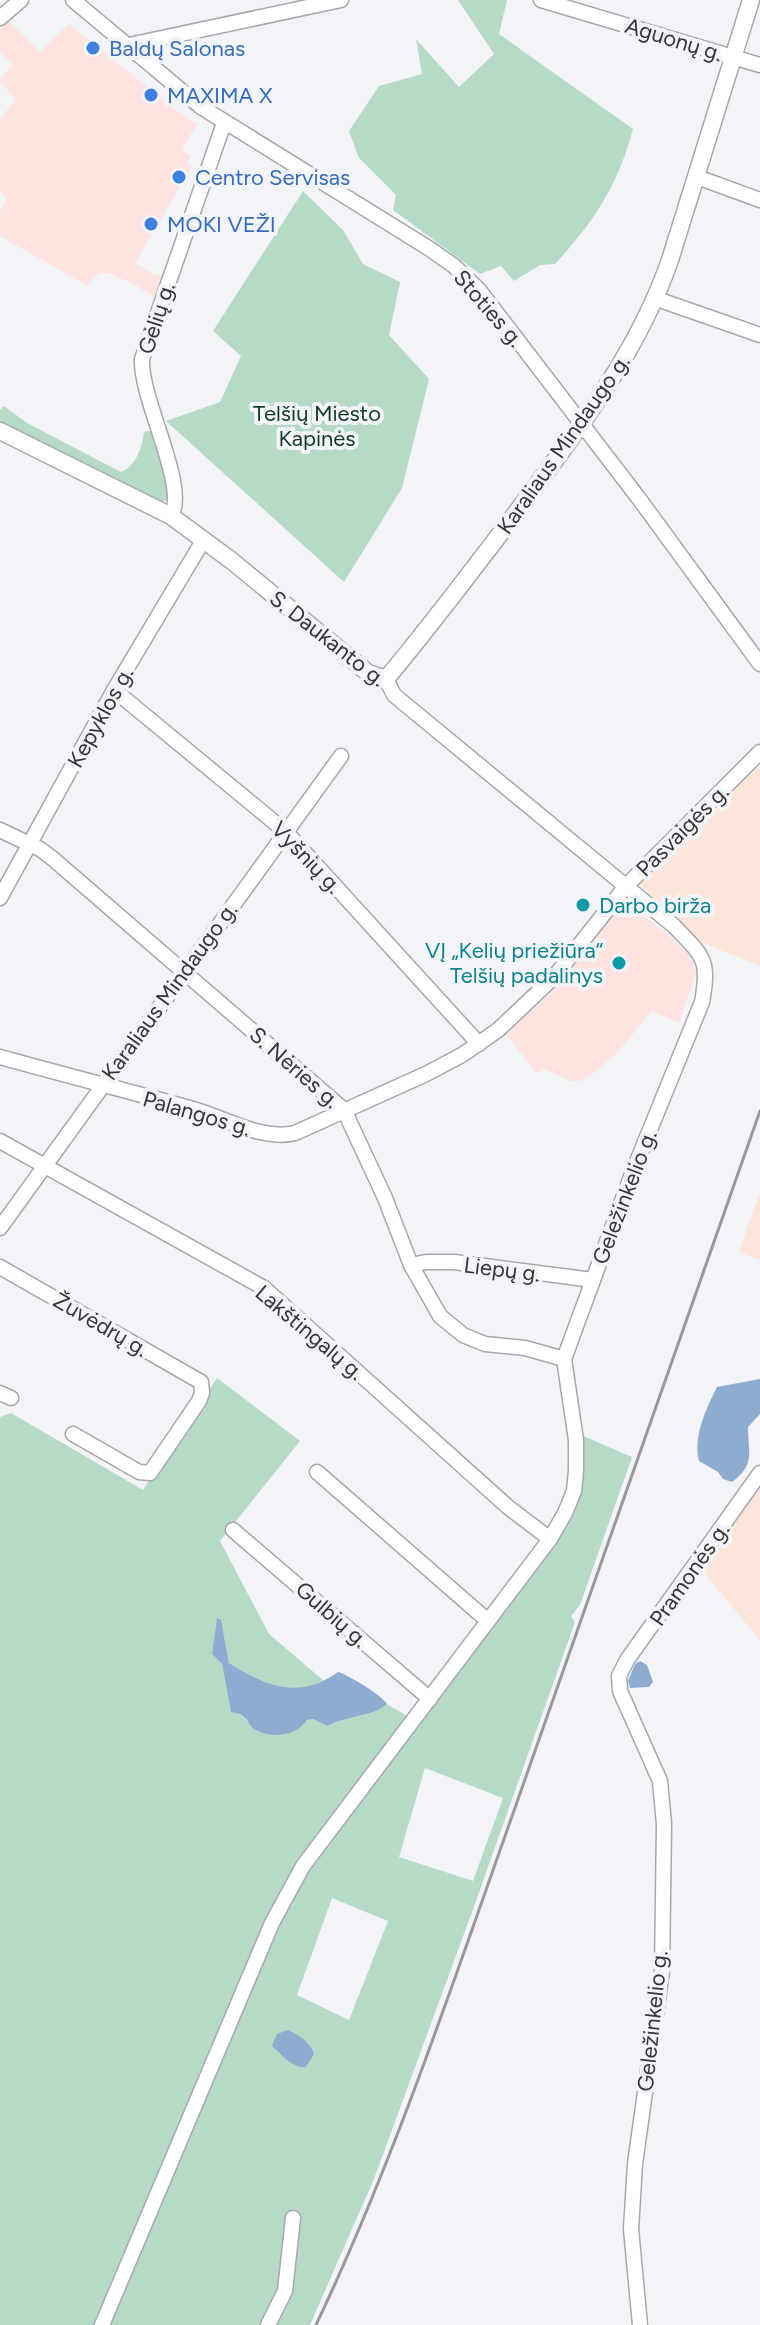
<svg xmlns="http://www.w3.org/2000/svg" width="760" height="2325" viewBox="0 0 760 2325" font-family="Figtree,sans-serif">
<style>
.commercial{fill:#fee3e0}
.industrial{fill:#fce5d9}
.green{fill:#b7dac6;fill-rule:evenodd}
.water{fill:#8dacd0}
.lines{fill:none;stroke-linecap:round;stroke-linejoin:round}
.minor-casing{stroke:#a6a8ac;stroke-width:17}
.major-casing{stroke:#a6a8ac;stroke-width:19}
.minor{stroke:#fff;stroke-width:14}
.major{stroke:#fff;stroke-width:16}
.rail{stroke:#98999c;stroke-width:3}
.shop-dot{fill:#3f7fe0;stroke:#f2f4f8;stroke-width:3}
.culture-dot{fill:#0f9aa8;stroke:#f2f4f8;stroke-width:3}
.labels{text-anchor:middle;stroke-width:8;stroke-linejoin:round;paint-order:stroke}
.street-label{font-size:22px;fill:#343536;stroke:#f2f4f8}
.shop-label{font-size:22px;fill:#366cbe;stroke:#f2f4f8;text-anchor:start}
.park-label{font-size:22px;fill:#133a28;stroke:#f2f4f8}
.culture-label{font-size:22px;fill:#0d838f;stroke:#f2f4f8;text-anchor:start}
</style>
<rect width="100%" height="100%" fill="#f2f4f8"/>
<g class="commercial">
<path d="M8,20L40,52L69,24L181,114L197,124L181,150L191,156L187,163L192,166L135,263L156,275H164L156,298L132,283L108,273H99L86,285L0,236V212L7,198L0,192V119L16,99L0,82V79L13,64L0,51V27Z"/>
<path d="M625,899L690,954L696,973L679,1023L652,1011L618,1052L589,1077L580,1081H570L545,1069L536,1073L505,1033L553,992Z"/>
</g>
<g class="industrial">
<path d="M755,768L760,769V966L698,941L639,883Z"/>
<path d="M760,1192V1260L739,1252Z"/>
<path d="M760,1487V1640L701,1569Z"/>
</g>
<g class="green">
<path d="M458,0H507L499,34L633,129C618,185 594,222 555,264L540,265L514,281L501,266L480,274L393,210L396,195L359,158L349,131L379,86L422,74L416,39L459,87L494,54Z"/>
<path d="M303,191L343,230L363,264L400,282L389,335L429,379L402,488L344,582L166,421L220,402L241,356L213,331Z"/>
<path d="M4,406L27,423L121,472C136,466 142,448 144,432L154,430L173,491L169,500L160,502L0,424V410Z"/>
<path d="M217,1378L300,1441L220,1541L269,1634L324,1681C316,1683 308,1688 300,1689C275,1693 249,1676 229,1663L221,1621L217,1619L212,1654L222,1664L231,1712L244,1716C256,1738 293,1742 307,1720L313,1719L327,1726C342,1718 378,1713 387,1704L420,1724L548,1552L568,1521L581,1435L632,1457L580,1605L571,1616L575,1622L472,1912L374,2179L310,2325H0V1417L11,1413L143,1490ZM425,1768L503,1798L473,1881L399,1857ZM332,1898L388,1921L349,2020L297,1995Z"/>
</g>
<g class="water">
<path d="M760,1379V1414L748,1427C748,1453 756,1464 732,1482L723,1479L718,1472L699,1461C693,1436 706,1409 717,1387Z"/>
<path d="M217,1618L221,1620L229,1663C267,1687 299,1700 338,1672C348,1675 382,1695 387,1704C377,1715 343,1717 327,1726L313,1719L307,1720C297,1736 273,1739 256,1730C249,1727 249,1720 243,1716C240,1713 235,1714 231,1712L222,1664L212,1654Z"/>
<path d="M640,1661L647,1665L653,1682L649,1687L630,1688L628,1681L635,1664Z"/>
<path d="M288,2030C299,2035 310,2042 314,2054L306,2067C293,2069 282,2055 272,2046L277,2034Z"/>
</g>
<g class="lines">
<g class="minor-casing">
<g id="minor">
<path d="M73,0L201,107L430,249L454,266L479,290L640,500L760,664"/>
<path d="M541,0L760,65"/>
<path d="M0,18L21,0"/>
<path d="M129,45L341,0"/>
<path d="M697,177L760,200"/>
<path d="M657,299L760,335"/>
<path d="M171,516C189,487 140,399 142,359L224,123"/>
<path d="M114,690L285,831L479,1044"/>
<path d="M0,830L40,849L52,858L344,1110L385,1198L411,1265L440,1316L463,1335L485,1344L525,1348L564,1359"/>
<path d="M0,898L114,690L204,539"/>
<path d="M0,1057C64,1075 129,1091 193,1109C225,1118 262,1141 295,1133L426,1074L462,1055L498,1030L554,977L626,886L760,752"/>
<path d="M0,1141L264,1288L508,1507L550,1539"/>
<path d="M0,1228L341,756"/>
<path d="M411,1265L426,1262H454L593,1280"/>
<path d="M0,1267L201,1382L202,1393L199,1401L150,1473L139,1472L73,1434"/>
<path d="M0,1393L11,1398"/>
<path d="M317,1472L488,1621"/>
<path d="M233,1530L430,1699"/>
<path d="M102,2325L272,1923L303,1866L550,1539L565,1513L574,1491L576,1471V1440L564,1359L632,1174L702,1002C710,959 703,956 674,926L394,695L386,679"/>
<path d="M268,2325L285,2291L293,2218"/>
<path d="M640,2325L631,2229L635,2164L662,1971L664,1824L660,1781L620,1691L619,1676L627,1660L760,1473"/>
</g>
</g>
<g class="major-casing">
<path id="major" d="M0,431L171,516L232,561L368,673L386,679C433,623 477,564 522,505C580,427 638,352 670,260L751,0"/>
</g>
<use href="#minor" class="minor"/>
<use href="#major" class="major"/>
<path class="rail" d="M316,2325C393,2163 450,1991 510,1822C594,1585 677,1348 760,1111"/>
</g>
<g class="shop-dot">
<circle cx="93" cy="48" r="8"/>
<circle cx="151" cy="95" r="8"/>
<circle cx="179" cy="177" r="8"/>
<circle cx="151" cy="224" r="8"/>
</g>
<g class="culture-dot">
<circle cx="583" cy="905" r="8"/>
<circle cx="619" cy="963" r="8"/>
</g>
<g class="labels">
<g class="street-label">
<text transform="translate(674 39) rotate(17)" y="8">Aguonų g.</text>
<text transform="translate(489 308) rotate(49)" y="8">Stoties g.</text>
<text transform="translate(156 318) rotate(-72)" y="8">Gėlių g.</text>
<text transform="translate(563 444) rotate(-55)" y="8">Karaliaus Mindaugo g.</text>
<text transform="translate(328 638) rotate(38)" y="8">S. Daukanto g.</text>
<text transform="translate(100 717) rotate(-61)" y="8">Kepyklos g.</text>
<text transform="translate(682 830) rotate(-45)" y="8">Pasvaigės g.</text>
<text transform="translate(307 857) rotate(46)" y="8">Vyšnių g.</text>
<text transform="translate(169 991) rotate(-54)" y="8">Karaliaus Mindaugo g.</text>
<text transform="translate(295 1067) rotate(41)" y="8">S. Nėries g.</text>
<text transform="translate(197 1113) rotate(16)" y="8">Palangos g.</text>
<text transform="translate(624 1197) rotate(-69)" y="8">Geležinkelio g.</text>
<text transform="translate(502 1269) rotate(7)" y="8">Liepų g.</text>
<text transform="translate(101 1324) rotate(30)" y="8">Žuvėdrų g.</text>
<text transform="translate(310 1332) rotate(40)" y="8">Lakštingalų g.</text>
<text transform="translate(689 1574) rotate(-55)" y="8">Pramonės g.</text>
<text transform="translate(332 1614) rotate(41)" y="8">Gulbių g.</text>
<text transform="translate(652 2021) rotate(-84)" y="8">Geležinkelio g.</text>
</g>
<g class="shop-label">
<text x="109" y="56">Baldų Salonas</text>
<text x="167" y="103">MAXIMA X</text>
<text x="195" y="185">Centro Servisas</text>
<text x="167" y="232">MOKI VEŽI</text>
</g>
<g class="park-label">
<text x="317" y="421">Telšių Miesto<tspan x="317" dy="25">Kapinės</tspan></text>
</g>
<g class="culture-label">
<text x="599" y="913">Darbo birža</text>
<text x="603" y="958" text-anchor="end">VĮ „Kelių priežiūra“<tspan x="603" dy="25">Telšių padalinys</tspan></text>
</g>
</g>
</svg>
